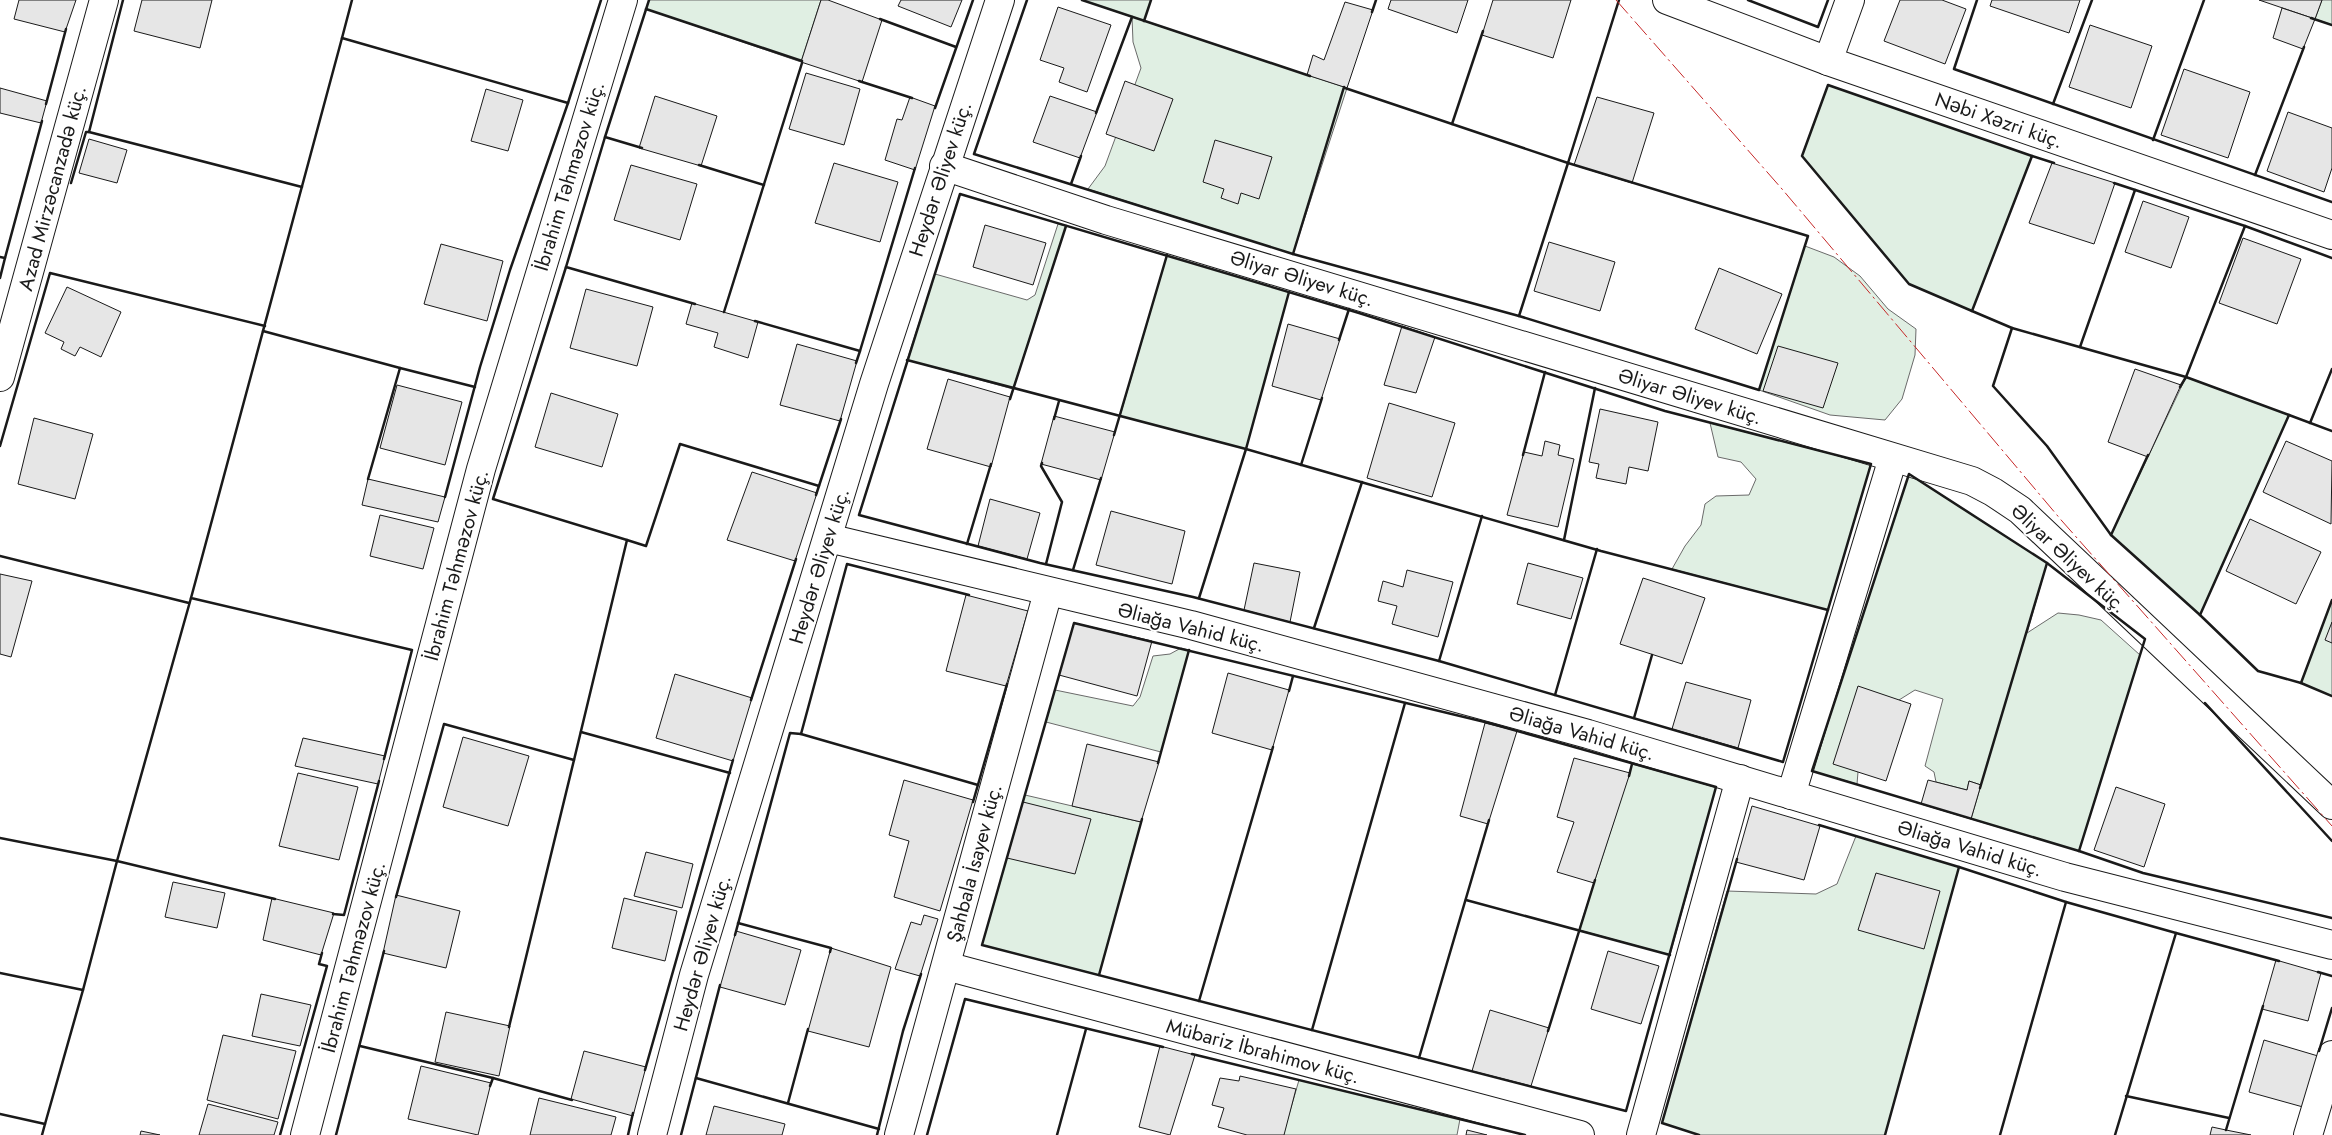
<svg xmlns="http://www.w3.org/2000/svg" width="2332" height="1135" viewBox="0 0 2332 1135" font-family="Jost,sans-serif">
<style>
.green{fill:#e0efe3;stroke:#6a6a6a}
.building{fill:#e6e6e6;stroke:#1a1a1a}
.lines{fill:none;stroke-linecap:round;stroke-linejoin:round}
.street-casing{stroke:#1a1a1a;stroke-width:30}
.secondary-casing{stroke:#1a1a1a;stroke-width:30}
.street{stroke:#fff;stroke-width:28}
.secondary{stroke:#fff;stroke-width:28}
.wall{stroke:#1a1a1a;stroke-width:2.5}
.power{stroke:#c62828;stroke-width:1;stroke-dasharray:18 4 2.5 4;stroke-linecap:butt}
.labels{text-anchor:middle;stroke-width:4;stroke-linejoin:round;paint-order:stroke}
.street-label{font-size:20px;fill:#1a1a1a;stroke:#fff}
</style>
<rect width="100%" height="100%" fill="#fff"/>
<g class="green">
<path d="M649,0H821L801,62L646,9Z"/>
<path d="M1082,0H1151L1144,21L1347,88L1293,254L1088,189L1105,166L1141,68L1133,42L1132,17Z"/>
<path d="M2322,0H2332V25L2315,19Z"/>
<path d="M1828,85L2032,156L1972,311L1909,284L1802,156Z"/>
<path d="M1058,224L1066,226L1013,389L907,360L935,274L1027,300L1035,295Z"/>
<path d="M1805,246L1834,257L1860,276L1888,309L1916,329L1915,355L1902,399L1885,420L1830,415L1759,390Z"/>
<path d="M1167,255L1289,292L1246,449L1120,416Z"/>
<path d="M2186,377L2289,415L2200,615L2111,535Z"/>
<path d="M1710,423L1871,464L1828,610L1672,569L1685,546L1701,525L1705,504L1716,496L1749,495L1756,479L1741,462L1718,457Z"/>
<path d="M1909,474L2047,563L2027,633L2058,613L2079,615L2101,620L2140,655L2079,851L1971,819L1981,785L1969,781L1967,790L1936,782L1934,772L1925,766L1943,699L1915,690L1899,700L1858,772L1857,784L1812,771Z"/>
<path d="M2332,600V696L2301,683Z"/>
<path d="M1181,648L1189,650L1161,752L1046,722L1055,690L1133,706L1140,697L1153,656L1170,654Z"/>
<path d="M1632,764L1716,787L1670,955L1579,930Z"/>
<path d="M1025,795L1141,822L1099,975L982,945Z"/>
<path d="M1856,836L1959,867L1885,1135H1699L1662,1123L1727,891L1816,894L1837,884Z"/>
<path d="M1299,1080L1460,1119L1457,1135H1283Z"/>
</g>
<g class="building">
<path d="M19,0H76L65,32L14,19Z"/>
<path d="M142,0H212L200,48L134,31Z"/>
<path d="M821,0H828L882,20L862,82L801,62Z"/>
<path d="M901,0H962L951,27L898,6Z"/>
<path d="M1391,0H1468L1457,33L1388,9Z"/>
<path d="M1493,0H1571L1553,58L1482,35Z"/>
<path d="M1900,0H1942L1966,9L1945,64L1884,41Z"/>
<path d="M1992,0H2080L2069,33L1990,6Z"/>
<path d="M2259,0H2322L2315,19Z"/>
<path d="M1345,2L1373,10L1347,88L1307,75L1313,55L1324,60Z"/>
<path d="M1058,7L1111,25L1087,92L1059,82L1064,68L1040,60Z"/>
<path d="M2282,8L2315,19L2303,49L2273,38Z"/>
<path d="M2090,25L2152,46L2131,108L2069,87Z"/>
<path d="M2184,69L2250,92L2228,158L2161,135Z"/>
<path d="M806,73L860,89L844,145L789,129Z"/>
<path d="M1125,81L1173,99L1154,151L1106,134Z"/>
<path d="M0,88L47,101L41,123L0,113Z"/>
<path d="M486,89L523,100L508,151L471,141Z"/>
<path d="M655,96L717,116L701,166L639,148Z"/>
<path d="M1050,96L1097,112L1080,158L1033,142Z"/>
<path d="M910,97L935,106L915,170L885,160L897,119L902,120Z"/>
<path d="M1597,97L1654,113L1632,183L1574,165Z"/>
<path d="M2288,112L2332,128V168L2324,192L2267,171Z"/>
<path d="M89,139L127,150L117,183L79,173Z"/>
<path d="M1215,140L1272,157L1259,199L1241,193L1238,204L1221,198L1224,189L1203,182Z"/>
<path d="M834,163L898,182L880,242L815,223Z"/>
<path d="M2052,163L2115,183L2094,244L2029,223Z"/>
<path d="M631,165L697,184L680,240L614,220Z"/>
<path d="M2143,201L2189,217L2171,268L2125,252Z"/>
<path d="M985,225L1046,243L1033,285L973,267Z"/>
<path d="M2243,238L2301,259L2277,324L2219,303Z"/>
<path d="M1549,242L1615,262L1600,311L1534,291Z"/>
<path d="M441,244L503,261L487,321L424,304Z"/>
<path d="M1719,268L1782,294L1757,354L1695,329Z"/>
<path d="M67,287L121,312L101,357L80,347L75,356L61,349L64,342L45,333Z"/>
<path d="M586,289L653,307L637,366L570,348Z"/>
<path d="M692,303L758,322L748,358L714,347L718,333L686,324Z"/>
<path d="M1288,324L1340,339L1321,400L1272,386Z"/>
<path d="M1402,326L1435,337L1416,393L1384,385Z"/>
<path d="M797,344L857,361L840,421L780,405Z"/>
<path d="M1778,346L1838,363L1823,408L1763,391Z"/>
<path d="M2135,369L2181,385L2148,457L2108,442Z"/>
<path d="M948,379L1010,397L991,467L927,449Z"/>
<path d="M397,385L462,402L445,465L380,448Z"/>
<path d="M551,393L618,414L602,467L535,447Z"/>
<path d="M1389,403L1455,423L1432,497L1367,478Z"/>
<path d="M1600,409L1658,422L1648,471L1629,467L1626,484L1596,478L1599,464L1589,462Z"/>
<path d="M1054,416L1115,432L1101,480L1041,464Z"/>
<path d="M34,418L93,434L75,499L18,484Z"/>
<path d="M1545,441L1560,445L1558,455L1574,459L1558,527L1507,515L1524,452L1542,456Z"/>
<path d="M2286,441L2332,461L2331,524L2263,492Z"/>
<path d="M752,472L817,493L795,561L727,540Z"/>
<path d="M368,479L445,497L438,522L362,505Z"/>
<path d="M990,499L1040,513L1027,559L978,546Z"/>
<path d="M1111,511L1185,531L1172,584L1096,565Z"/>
<path d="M380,515L434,528L423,569L370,556Z"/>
<path d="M2250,519L2321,552L2296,604L2226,571Z"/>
<path d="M1254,563L1300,572L1290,622L1244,610Z"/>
<path d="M1528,563L1583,578L1571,619L1517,604Z"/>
<path d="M1407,570L1453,582L1438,637L1392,624L1397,606L1378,601L1383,581L1403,587Z"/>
<path d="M0,574L32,581L11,657L0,654Z"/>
<path d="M1643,578L1705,598L1682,664L1620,644Z"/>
<path d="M966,595L1028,611L1006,686L946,671Z"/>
<path d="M2332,622V643L2325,640Z"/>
<path d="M1074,623L1152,641L1137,696L1059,675Z"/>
<path d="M1228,673L1289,690L1272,750L1212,733Z"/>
<path d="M675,674L752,698L733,761L656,738Z"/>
<path d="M1686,682L1751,700L1738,748L1672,729Z"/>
<path d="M1858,686L1911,704L1886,781L1833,764Z"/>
<path d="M1485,723L1517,731L1488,824L1460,816Z"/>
<path d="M463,737L529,756L508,826L443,807Z"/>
<path d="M303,738L385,756L378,784L295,766Z"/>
<path d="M1087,744L1159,762L1141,822L1072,806Z"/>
<path d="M1574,758L1630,773L1594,883L1557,872L1574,822L1557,817Z"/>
<path d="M298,773L358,787L339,860L279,846Z"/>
<path d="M904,780L973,800L940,911L894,897L909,841L889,835Z"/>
<path d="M1928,780L1967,790L1969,781L1981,785L1971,819L1921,804Z"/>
<path d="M2116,787L2165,804L2144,867L2094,850Z"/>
<path d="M1023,802L1091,819L1075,874L1007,858Z"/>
<path d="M1752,806L1820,826L1804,880L1736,862Z"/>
<path d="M646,852L693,864L682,908L634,896Z"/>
<path d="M1876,873L1940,891L1924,949L1858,930Z"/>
<path d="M173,882L225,893L217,928L165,917Z"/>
<path d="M396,895L460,911L446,968L383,953Z"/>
<path d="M272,898L334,913L321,955L263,940Z"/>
<path d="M624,898L677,911L665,961L612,948Z"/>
<path d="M924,915L938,919L920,976L895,969L911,922L921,925Z"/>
<path d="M736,931L801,950L785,1005L720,987Z"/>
<path d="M831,948L891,967L869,1047L808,1031Z"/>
<path d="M1608,951L1659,966L1641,1024L1591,1009Z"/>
<path d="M2276,960L2321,973L2308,1021L2262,1009Z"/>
<path d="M261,994L311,1005L300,1046L252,1036Z"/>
<path d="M1490,1010L1549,1028L1531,1086L1472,1071Z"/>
<path d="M446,1012L510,1026L499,1076L435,1062Z"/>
<path d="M223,1035L296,1051L278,1119L207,1100Z"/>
<path d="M2264,1040L2318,1056L2303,1107L2249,1092Z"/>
<path d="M1160,1046L1195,1055L1170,1135L1139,1127Z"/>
<path d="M584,1051L646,1067L633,1116L571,1099Z"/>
<path d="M421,1066L491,1083L478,1135L408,1119Z"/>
<path d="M1240,1076L1296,1089L1284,1135H1247L1218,1127L1224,1108L1212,1105L1220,1078L1239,1081Z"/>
<path d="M539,1098L616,1117L611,1135H530Z"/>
<path d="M208,1104L278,1122L274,1135H199Z"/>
<path d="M714,1106L785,1124L782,1135H706Z"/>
<path d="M2212,1127L2226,1130L2251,1135H2210Z"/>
<path d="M1467,1130L1487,1135H1466Z"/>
<path d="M141,1131L160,1135H140Z"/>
</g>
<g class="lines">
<g class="street-casing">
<g id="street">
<path d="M1667,0L1828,61L2332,235"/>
<path d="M1828,61L1850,0"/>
<path d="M944,166L1106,220L1972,481L1993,492L2020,510L2332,805"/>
<path d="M0,377L104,0"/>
<path d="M828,538L1191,625L1588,734L2065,877L2332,945"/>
<path d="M1791,795L1893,458"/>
<path d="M946,966L1580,1135"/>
<path d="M305,1135L481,469L623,0"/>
<path d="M899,1135L1048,592"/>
<path d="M1641,1135L1740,779"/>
<path d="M2308,1135L2332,1055"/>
</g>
</g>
<g class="secondary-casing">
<path id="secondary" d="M652,1135L694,975L874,384L1000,0"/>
</g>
<use href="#street" class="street"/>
<use href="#secondary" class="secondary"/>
<g class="wall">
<path d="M1027,0L974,154L1293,254L1519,316"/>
<path d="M1082,0L1310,76"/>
<path d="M1748,0L1818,27L1828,0"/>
<path d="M1977,0L1954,69L2332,202"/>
<path d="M646,9L802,61"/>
<path d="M1372,12L1376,0"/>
<path d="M2311,18L2332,25"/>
<path d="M880,19L956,47"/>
<path d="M1144,21L1151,0"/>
<path d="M342,38L352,0"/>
<path d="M859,81L912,98"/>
<path d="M1345,88L1568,163L1619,0"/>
<path d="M568,103L601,0"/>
<path d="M46,104L66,29"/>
<path d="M2053,104L2092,0"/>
<path d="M935,108L973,0"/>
<path d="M1096,113L1132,17"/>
<path d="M1452,124L1483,31"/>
<path d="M89,132L302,187"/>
<path d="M605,137L566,267L695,304"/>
<path d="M2153,140L2204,0"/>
<path d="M642,148L605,137L649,0"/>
<path d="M1568,163L1808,236L1759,390L1519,316Z"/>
<path d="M699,165L764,185"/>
<path d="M2255,175L2304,47"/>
<path d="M71,183L86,132H89L123,0"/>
<path d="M2114,183L2245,226"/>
<path d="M1071,184L1081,156"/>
<path d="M960,194L1359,313L1665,411L1871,464L1783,762L1439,661L1193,597L1040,563L859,515Z"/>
<path d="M1293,254L1344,87"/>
<path d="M0,257L5,258L0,278"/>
<path d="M5,258L42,121"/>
<path d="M1972,311L1909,284L1802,156L1828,85L2032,156"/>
<path d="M724,312L802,63"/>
<path d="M755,321L860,351L915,168"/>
<path d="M2012,328L1972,311L2032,156L2054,163"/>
<path d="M263,331L400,368"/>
<path d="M1339,340L1349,309"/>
<path d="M2080,347L2135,190"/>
<path d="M907,360L1246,449L1601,551L1828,610"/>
<path d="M856,363L860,351"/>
<path d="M2180,387L2186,377L2289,415"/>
<path d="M1010,399L1066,226"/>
<path d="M1054,419L1059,401"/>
<path d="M2310,423L2332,369"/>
<path d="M1114,435L1167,255"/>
<path d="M0,446L50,273L265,326"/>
<path d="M1523,455L1545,372"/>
<path d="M2148,455L2111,535L2200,615L2258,671L2301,683"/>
<path d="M1042,463L1041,466L1062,502L1046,564"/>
<path d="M1301,465L1322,398"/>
<path d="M1909,474L2047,563L2145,639L2079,851L1812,771Z"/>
<path d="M368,479L400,368L475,387"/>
<path d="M816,495L841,419"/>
<path d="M2111,535L2047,446L1993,386L2012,328L2186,377L2245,226L2332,258"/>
<path d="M627,540L646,546L680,444L819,486"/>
<path d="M1564,540L1595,388"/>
<path d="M967,544L991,464"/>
<path d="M0,556L189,603"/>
<path d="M1073,570L1101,478"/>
<path d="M191,598L117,861L275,899"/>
<path d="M1199,598L1246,449L1289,292"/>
<path d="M2332,600L2301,683L2332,696"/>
<path d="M2200,615L2289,415L2332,431"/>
<path d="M1074,623L1489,723L1716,787L1626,1111L982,945Z"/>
<path d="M1314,628L1362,482"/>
<path d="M1439,661L1482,516"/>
<path d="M1289,691L1293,676"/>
<path d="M1555,695L1597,549"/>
<path d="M751,700L796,559"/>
<path d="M2205,703L2332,841"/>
<path d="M1634,718L1652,655"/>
<path d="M581,732L730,773"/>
<path d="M801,734L847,564L969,595"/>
<path d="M384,759L412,650L191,598L342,38L568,103L510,270L480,367L445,497"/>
<path d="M1158,763L1189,650"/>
<path d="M1629,776L1632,764"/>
<path d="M1980,788L2047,563"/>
<path d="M973,802L1007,684"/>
<path d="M1819,825L1959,867L1885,1135"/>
<path d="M0,838L117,861L83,990"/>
<path d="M2079,851L2143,873L2332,918"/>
<path d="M1959,867L2066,902L2000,1135"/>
<path d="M396,897L444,724L574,760L627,540L493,499L566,267"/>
<path d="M1466,900L1670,955"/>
<path d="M2066,902L2176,933L2115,1135"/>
<path d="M333,914L344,915L379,781"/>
<path d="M738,923L831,948L830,952"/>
<path d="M2176,933L2279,961"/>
<path d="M735,935L790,733L801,734L978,785"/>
<path d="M2318,972L2332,976"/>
<path d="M0,973L83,990L45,1124"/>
<path d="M1099,975L1142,819"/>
<path d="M1199,1001L1273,747"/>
<path d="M509,1027L574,760"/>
<path d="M1312,1030L1405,703"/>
<path d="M1548,1031L1595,880"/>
<path d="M360,1046L493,1078L490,1086"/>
<path d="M2319,1051L2332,1008"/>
<path d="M1192,1054L1525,1135"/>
<path d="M1419,1058L1489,820"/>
<path d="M645,1070L733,760"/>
<path d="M493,1078L572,1100"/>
<path d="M696,1078L879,1129"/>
<path d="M2126,1096L2229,1118"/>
<path d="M788,1103L808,1029"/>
<path d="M0,1114L45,1124L42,1135"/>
<path d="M2226,1130L2263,1006"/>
<path d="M280,1135L327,966L319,964L322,953"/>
<path d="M336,1135L384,951"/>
<path d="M628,1135L633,1113"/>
<path d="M681,1135L720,985"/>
<path d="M877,1135L903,1031L921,974"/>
<path d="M927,1135L965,999L1163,1047"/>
<path d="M1057,1135L1086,1029"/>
<path d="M1699,1135L1662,1123L1737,859"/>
</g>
<path class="power" d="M1616,0L1782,189L2062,521L2332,826"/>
</g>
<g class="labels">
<g class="street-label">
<text transform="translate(1999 120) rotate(19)" y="7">Nəbi Xəzri küç.</text>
<text transform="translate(569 176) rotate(-73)" y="7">İbrahim Təhməzov küç.</text>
<text transform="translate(940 179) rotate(-72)" y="7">Heydər Əliyev küç.</text>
<text transform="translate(52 188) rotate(-75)" y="7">Azad Mirzəcanzadə küç.</text>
<text transform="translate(1302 278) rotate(17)" y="7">Əliyar Əliyev küç.</text>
<text transform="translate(1690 396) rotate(17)" y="7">Əliyar Əliyev küç.</text>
<text transform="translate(2069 558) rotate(43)" y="7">Əliyar Əliyev küç.</text>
<text transform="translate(456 565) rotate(-75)" y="7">İbrahim Təhməzov küç.</text>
<text transform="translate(819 566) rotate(-73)" y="7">Heydər Əliyev küç.</text>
<text transform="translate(1191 627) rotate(14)" y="7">Əliağa Vahid küç.</text>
<text transform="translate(1582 733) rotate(16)" y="7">Əliağa Vahid küç.</text>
<text transform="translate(1970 848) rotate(17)" y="7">Əliağa Vahid küç.</text>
<text transform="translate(974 863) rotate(-75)" y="7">Şahbala İsayev küç.</text>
<text transform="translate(702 953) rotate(-74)" y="7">Heydər Əliyev küç.</text>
<text transform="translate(353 957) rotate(-75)" y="7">İbrahim Təhməzov küç.</text>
<text transform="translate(1263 1051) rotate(15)" y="7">Mübariz İbrahimov küç.</text>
</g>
</g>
</svg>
